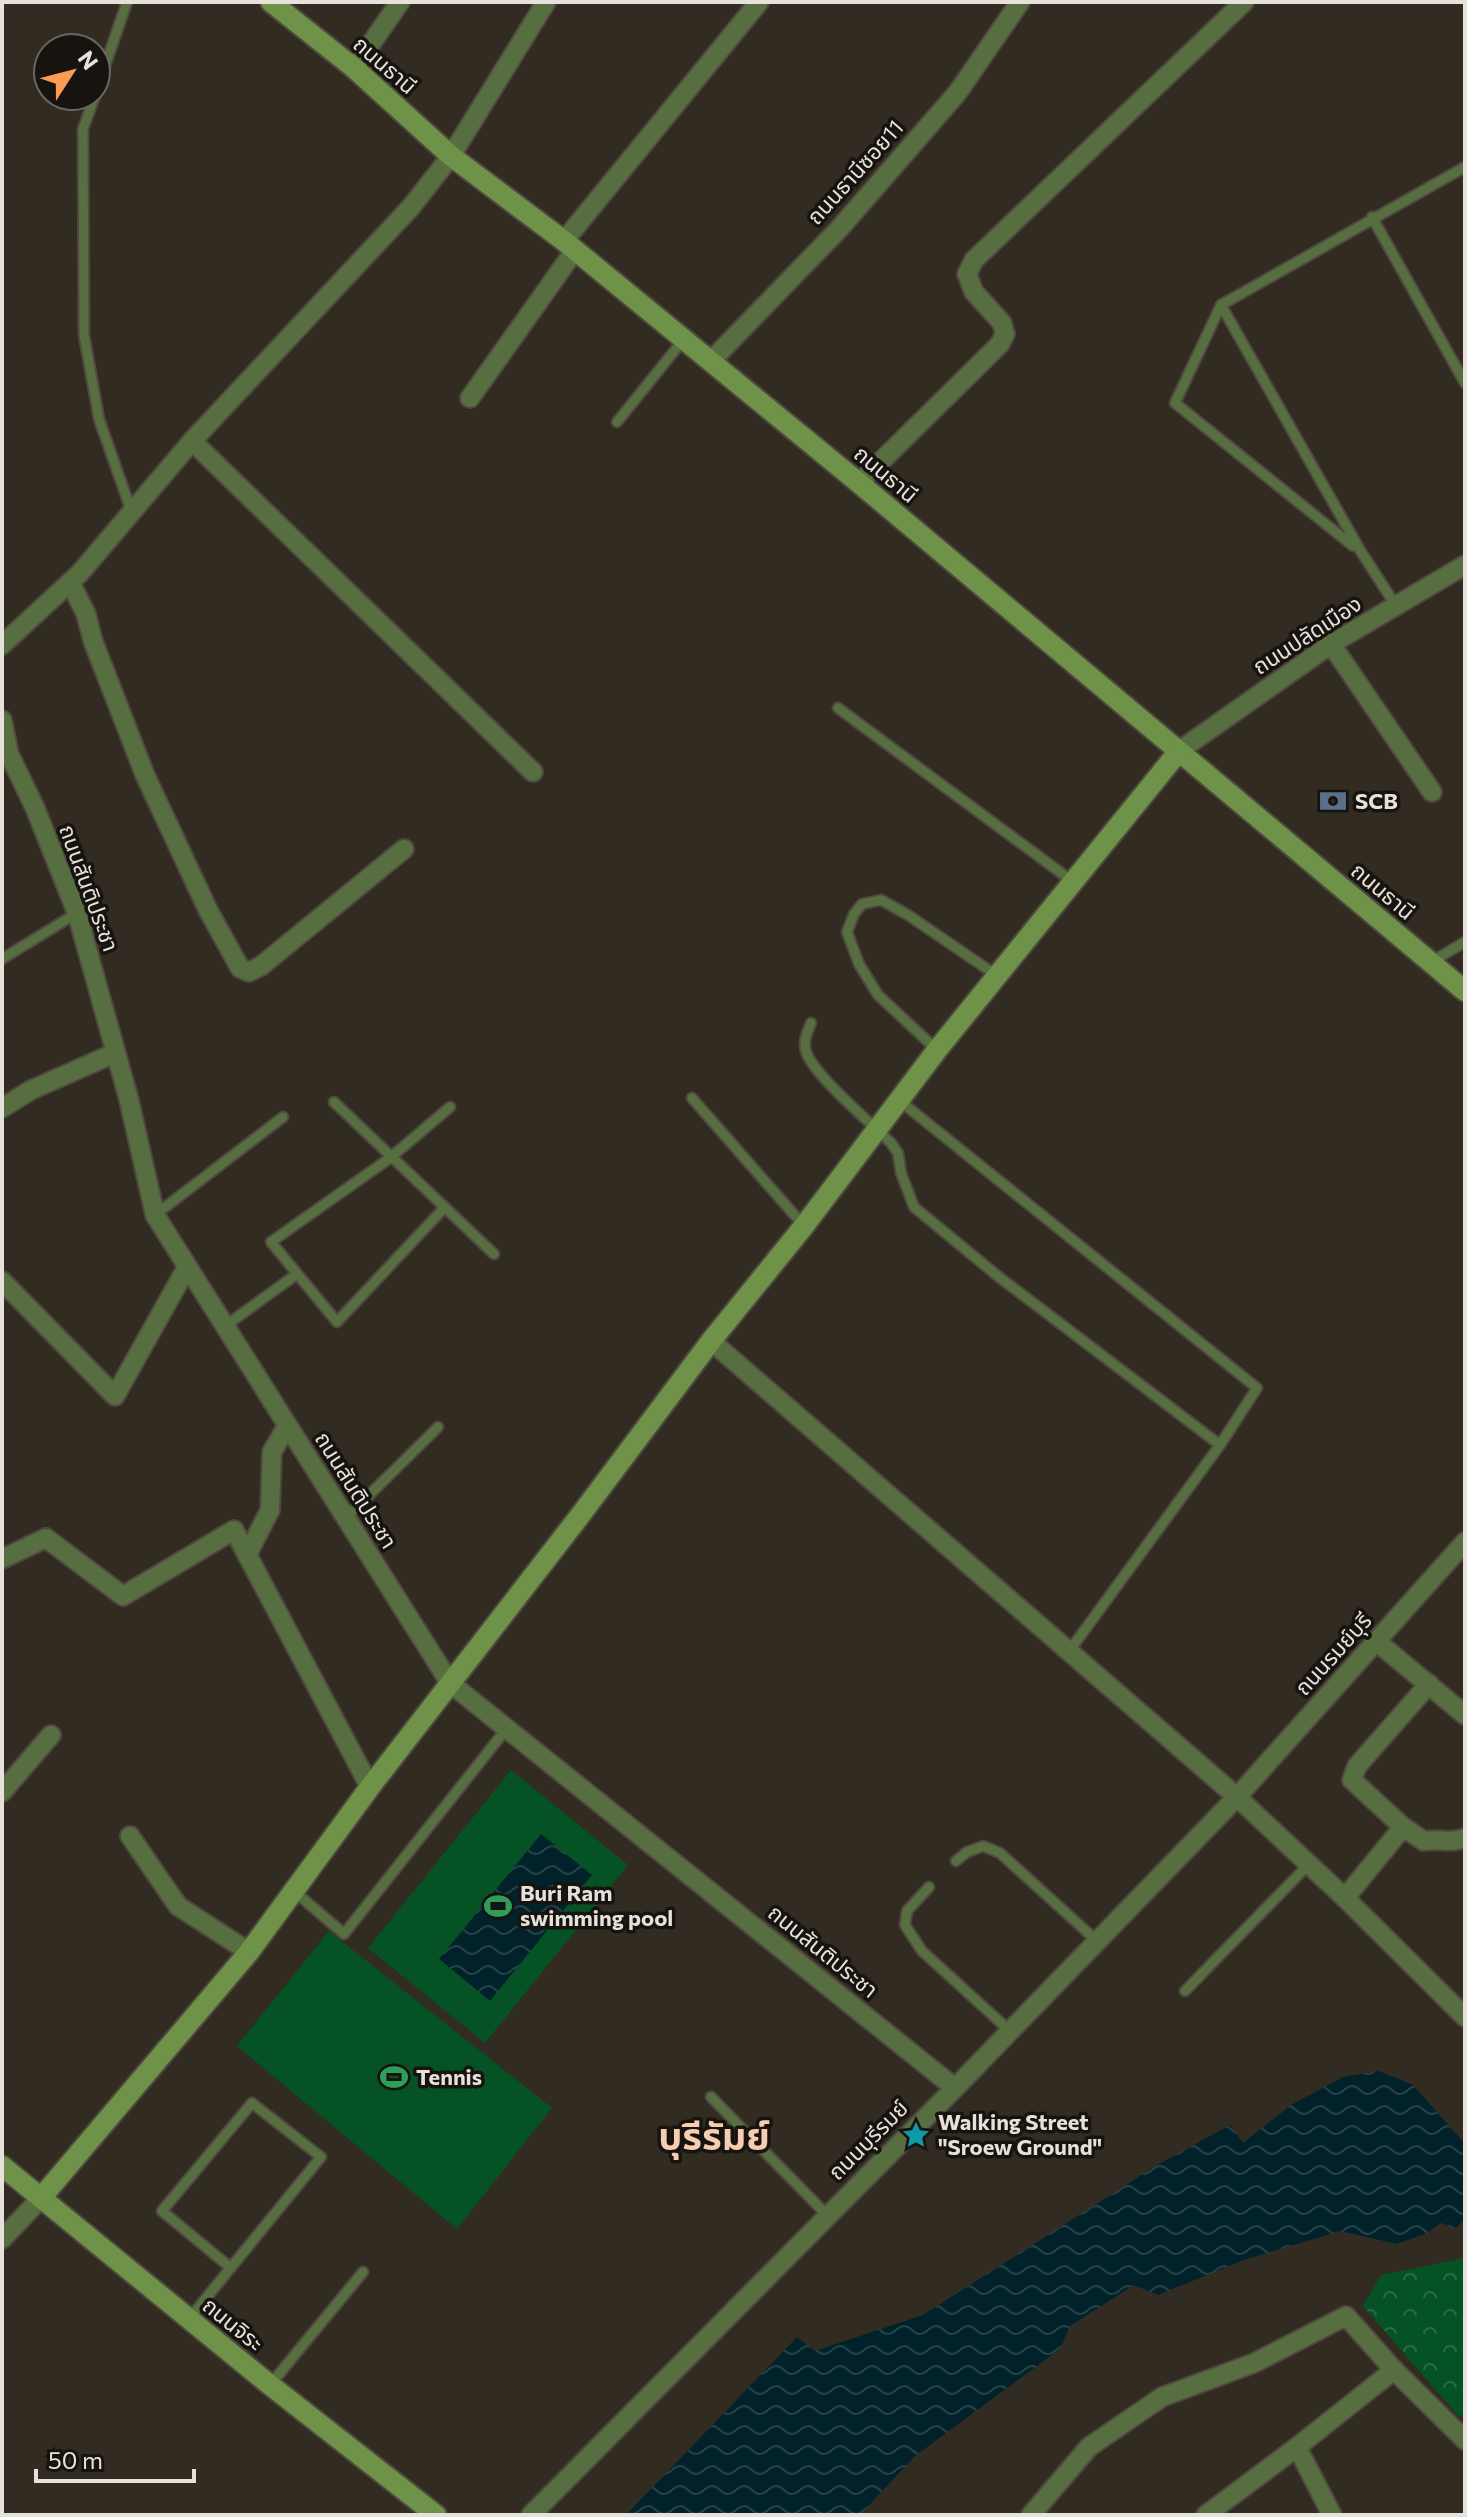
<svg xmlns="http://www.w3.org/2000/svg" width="1467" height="2517" viewBox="0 0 1467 2517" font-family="Commissioner,'Noto Sans Thai',sans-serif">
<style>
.park{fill:url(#park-crowns)}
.pitch{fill:#055325}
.water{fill:url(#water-waves)}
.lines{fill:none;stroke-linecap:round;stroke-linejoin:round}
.lane-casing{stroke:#4f483f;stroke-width:13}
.street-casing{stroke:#4f483f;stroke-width:22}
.secondary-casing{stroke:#4f483f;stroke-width:24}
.lane{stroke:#576e40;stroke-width:9}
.street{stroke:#576e40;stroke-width:18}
.secondary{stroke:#6e9248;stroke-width:20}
.labels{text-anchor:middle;stroke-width:7;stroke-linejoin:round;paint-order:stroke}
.street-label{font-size:22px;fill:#e6e1db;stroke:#171410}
.poi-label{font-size:22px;font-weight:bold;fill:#e6e1db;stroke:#171410;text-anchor:start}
.town-label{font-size:38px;font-weight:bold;fill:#f7cdb2;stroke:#171410}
</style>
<defs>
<pattern id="park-crowns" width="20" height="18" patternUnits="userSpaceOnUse" patternTransform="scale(2)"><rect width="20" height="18" fill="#055325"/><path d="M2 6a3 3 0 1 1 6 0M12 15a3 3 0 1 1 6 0" fill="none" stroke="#296b44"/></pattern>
<pattern id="water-waves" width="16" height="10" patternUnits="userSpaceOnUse" patternTransform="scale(2)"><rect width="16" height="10" fill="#01222b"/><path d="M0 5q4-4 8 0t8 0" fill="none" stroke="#264249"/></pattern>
</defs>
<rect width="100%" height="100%" fill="#322b21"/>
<path class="park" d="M1465,2258V2413L1459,2417L1363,2306L1381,2275Z"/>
<g class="pitch">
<path d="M511,1770L628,1865L485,2043L368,1948Z"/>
<path d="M329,1931L552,2108L457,2229L237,2046Z"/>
</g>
<g class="water">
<path d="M541,1834L592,1875L490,2001L439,1959Z"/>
<path d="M1379,2071L1413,2085L1465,2144V2218L1456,2228L1441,2223L1427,2233L1397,2244L1340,2231L1244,2260L1158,2295L1134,2285L1070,2326L1060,2349L915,2456L860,2515H626L797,2337L815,2351L923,2315L1159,2164L1230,2125L1243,2143L1291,2105L1343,2077Z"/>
</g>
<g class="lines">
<g class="lane-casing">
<g id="lane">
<path d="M96,92L127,2"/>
<path d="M95,96L83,129L84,335L99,419L132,513"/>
<path d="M1372,217L1465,383"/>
<path d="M1221,305L1175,403L1353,546"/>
<path d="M617,422L684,339"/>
<path d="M1396,606L1360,550L1221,305L1465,167"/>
<path d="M838,708L1072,881"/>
<path d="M2,959L77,913"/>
<path d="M1431,962L1465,942"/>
<path d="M811,1023C807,1033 802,1043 807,1054C817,1078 871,1123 891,1143L898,1153L901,1173L914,1207L999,1277L1220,1445"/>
<path d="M937,1050L878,995L859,964L847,932L854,914L862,904L881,900L908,915L996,975"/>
<path d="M692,1098L804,1226"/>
<path d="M900,1101L1257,1388L1220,1445L1070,1650"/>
<path d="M334,1102L494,1254"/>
<path d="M444,1208L337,1322L271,1242L390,1158L450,1107"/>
<path d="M155,1215L283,1117"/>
<path d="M225,1326L297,1274"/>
<path d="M346,1518L438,1427"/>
<path d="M956,1861L967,1852L983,1846L1000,1853L1097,1941"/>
<path d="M929,1887L907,1911L905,1925L922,1951L1010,2031"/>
<path d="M294,1891L344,1934L507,1728"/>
<path d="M1185,1991L1309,1864"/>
<path d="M711,2097L827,2215"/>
<path d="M189,2319L321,2157L252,2103L162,2211L231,2268"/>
<path d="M270,2385L363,2272"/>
</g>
</g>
<g class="street-casing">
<g id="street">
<path d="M354,68L400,2"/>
<path d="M564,241L759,2"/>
<path d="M711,361L840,228L958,92L1020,2"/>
<path d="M470,398L575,250"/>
<path d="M192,441L533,772"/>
<path d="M859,483L1000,344L1005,334L1002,323L974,292L967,274L974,260L1244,2"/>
<path d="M70,582L86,614L93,641L145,775L208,910L240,968L249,972L261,966L404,849"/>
<path d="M1331,644L1432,792"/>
<path d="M2,645L80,573L192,441L411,207L451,156L546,2"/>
<path d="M2,720L9,754L35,808L77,913L129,1100L155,1215L450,1683L955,2088"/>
<path d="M1179,751L1331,644L1465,565"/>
<path d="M2,1108L31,1090L115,1053"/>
<path d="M2,1281L115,1396L186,1269"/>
<path d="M711,1341L1237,1797L1345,1898L1465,2017"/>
<path d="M247,1555L270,1510L272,1452L287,1426"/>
<path d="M2,1559L46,1538L123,1596L234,1530L370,1787"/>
<path d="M1376,1641L1465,1715"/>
<path d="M1429,1684L1357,1766L1352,1780L1403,1827L1424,1841C1441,1838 1450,1844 1465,1838"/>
<path d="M2,1792L51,1735"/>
<path d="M130,1836L178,1906L249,1952"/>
<path d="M1345,1898L1403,1827"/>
<path d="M2,2239L41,2198"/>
<path d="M1297,2447L1332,2515"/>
<path d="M531,2515L955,2088L1237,1797L1465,1542"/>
<path d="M1031,2515L1089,2447L1162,2397L1254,2363L1346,2316L1394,2370L1465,2440"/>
<path d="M1206,2515L1297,2447L1394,2370"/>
</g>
</g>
<g class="secondary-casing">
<g id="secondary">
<path d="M271,2L354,68L451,156L564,241L859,483L1465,991"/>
<path d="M2,2166L270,2385L436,2515"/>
<path d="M41,2198L249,1952L370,1787L582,1513L711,1341L804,1226L937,1050L1179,751"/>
</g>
</g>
<use href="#lane" class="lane"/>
<use href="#street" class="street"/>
<use href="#secondary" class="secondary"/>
</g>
<defs>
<g id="bank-bare" transform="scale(2.16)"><path d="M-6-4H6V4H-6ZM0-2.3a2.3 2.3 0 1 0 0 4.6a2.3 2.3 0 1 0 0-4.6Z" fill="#5c6f8a" stroke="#171410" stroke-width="2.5" paint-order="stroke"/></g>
<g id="stadium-bare" transform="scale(2.16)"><path d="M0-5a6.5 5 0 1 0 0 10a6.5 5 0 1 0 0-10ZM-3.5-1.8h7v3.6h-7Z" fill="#2e9e5b" stroke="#171410" stroke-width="2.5" paint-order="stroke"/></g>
<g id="sight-bare" transform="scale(2.16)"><path d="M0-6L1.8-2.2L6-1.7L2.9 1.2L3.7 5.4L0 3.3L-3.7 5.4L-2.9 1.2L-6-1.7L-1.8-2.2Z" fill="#0f9aa8" stroke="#171410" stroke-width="2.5" paint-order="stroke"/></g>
</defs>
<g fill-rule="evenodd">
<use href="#bank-bare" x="1333" y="801"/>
<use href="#stadium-bare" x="498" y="1906"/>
<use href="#stadium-bare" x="394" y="2077"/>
<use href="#sight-bare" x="916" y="2135"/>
</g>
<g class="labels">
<g class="street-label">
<text transform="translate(385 65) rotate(41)" y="8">ถนนธานี</text>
<text transform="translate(855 172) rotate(-48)" y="8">ถนนธานีซอย11</text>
<text transform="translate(886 474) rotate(40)" y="8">ถนนธานี</text>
<text transform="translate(1307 635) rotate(-33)" y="8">ถนนปลัดเมือง</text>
<text transform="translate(89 888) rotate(70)" y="8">ถนนสันติประชา</text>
<text transform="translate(1383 891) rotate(40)" y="8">ถนนธานี</text>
<text transform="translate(356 1490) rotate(58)" y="8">ถนนสันติประชา</text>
<text transform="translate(1333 1654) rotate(-48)" y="8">ถนนรมย์บุรี</text>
<text transform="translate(823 1951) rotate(39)" y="8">ถนนสันติประชา</text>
<text transform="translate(868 2140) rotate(-45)" y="8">ถนนบุรีรมย์</text>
<text transform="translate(233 2324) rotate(39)" y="8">ถนนจิระ</text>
</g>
<g class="poi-label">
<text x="1355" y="809">SCB</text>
<text x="520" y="1901">Buri Ram<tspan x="520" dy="25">swimming pool</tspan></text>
<text x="416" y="2085">Tennis</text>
<text x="938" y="2130">Walking Street<tspan x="938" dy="25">"Sroew Ground"</tspan></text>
</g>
<g class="town-label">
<text x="714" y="2150">บุรีรัมย์</text>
</g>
</g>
<rect width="1467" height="2517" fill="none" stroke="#e6e1db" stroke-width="8"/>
<g transform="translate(72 72) rotate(54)"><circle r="38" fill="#171410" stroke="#6a6661" stroke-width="2"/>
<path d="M0-6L14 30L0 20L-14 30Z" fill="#fd9c55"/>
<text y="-12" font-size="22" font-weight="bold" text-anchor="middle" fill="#e6e1db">N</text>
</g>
<path d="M36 2469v12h158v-12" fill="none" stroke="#e6e1db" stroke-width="4"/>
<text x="48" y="2469" font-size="24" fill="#e6e1db" stroke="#171410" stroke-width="6" paint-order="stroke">50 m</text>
</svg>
